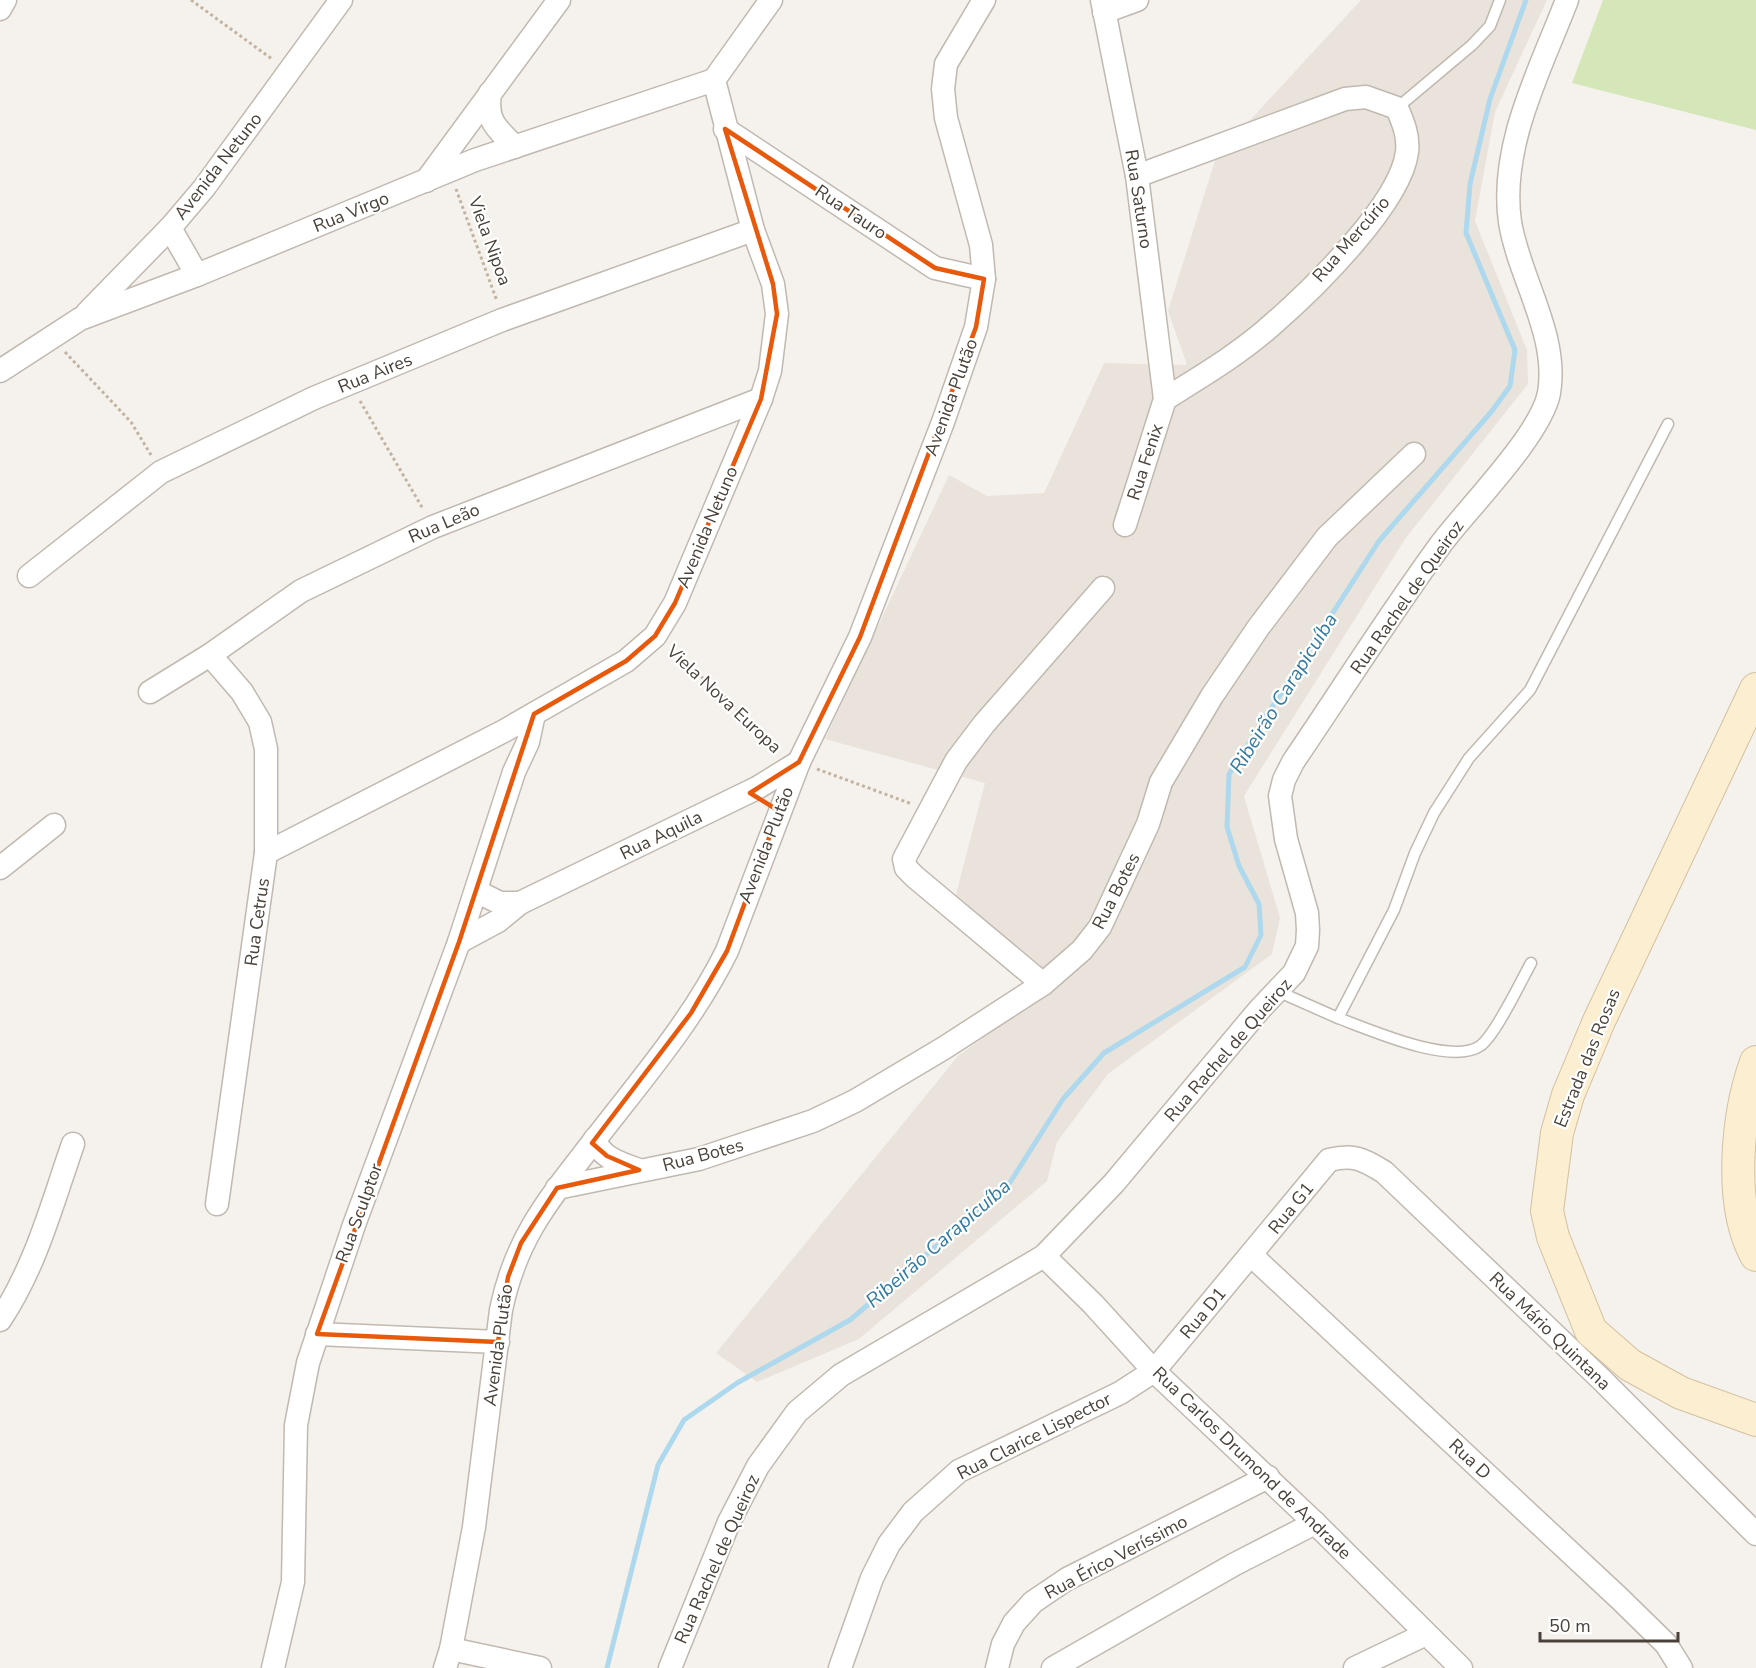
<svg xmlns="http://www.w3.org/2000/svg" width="1756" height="1668" viewBox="0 0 1756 1668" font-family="'Nunito Sans',sans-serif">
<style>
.residential{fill:#e9e3db}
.pitch{fill:#d5e7b8}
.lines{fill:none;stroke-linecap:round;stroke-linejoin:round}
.stream{stroke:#add8ed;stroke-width:5}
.service-casing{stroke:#c1b9af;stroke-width:13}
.minor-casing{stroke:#c1b9af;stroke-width:25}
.secondary-casing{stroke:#d2c19f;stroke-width:34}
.path{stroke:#c2b4a1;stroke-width:3;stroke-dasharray:3 3;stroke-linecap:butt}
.service{stroke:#fff;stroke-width:10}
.minor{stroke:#fff;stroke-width:22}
.secondary{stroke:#fceed0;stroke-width:32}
.marked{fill:none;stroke:#e8590c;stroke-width:4.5;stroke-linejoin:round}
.labels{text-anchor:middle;stroke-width:4.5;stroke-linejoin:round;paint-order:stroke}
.street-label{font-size:18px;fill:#4a423a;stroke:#fff}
.water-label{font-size:20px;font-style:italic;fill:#347ba1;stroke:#fff}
</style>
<rect width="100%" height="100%" fill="#f5f2ed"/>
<path class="residential" d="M1361,0H1547L1495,112L1475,221L1527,350L1528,384L1405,539L1244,796L1280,918L1272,954L1108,1074L1057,1142L1047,1181L859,1339L757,1382L716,1353L958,1056L1056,984L955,898L985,783L825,739L949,475L987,496L1044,493L1104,363L1187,365L1168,311L1216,157Z"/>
<path class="pitch" d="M1603,0H1756V130L1572,83Z"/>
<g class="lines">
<path class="stream" d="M607,1668L658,1465L684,1420L737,1383L850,1320L1009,1184L1063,1099L1104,1053L1245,967L1261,935L1259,904L1239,866L1227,827L1229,774L1379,541L1492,411L1510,386L1515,350L1466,233L1470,184L1490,99L1526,0"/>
<g class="service-casing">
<g id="service">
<path d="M1397,108L1472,45L1490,26L1500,0"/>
<path d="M1277,991L1338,1018L1394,910L1415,853L1434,813L1469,758L1530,690L1668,424"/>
<path d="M1338,1018C1368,1029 1451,1066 1480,1046C1495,1036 1521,981 1531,963"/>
</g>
</g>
<g class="minor-casing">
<g id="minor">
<path d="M1102,0L1137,176L1165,399L1125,525"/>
<path d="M0,9L5,0"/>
<path d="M1104,12L1137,0"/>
<path d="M490,93C486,122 496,127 515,147"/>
<path d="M725,129L935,268L984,279"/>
<path d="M1137,176L1345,99L1366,97L1397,108C1403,122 1409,136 1407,152C1401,203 1313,289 1274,323C1241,353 1202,376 1165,399"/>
<path d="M426,181L559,0"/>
<path d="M170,228L197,275"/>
<path d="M87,313L170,228L204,188L341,0"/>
<path d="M0,371L80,319L197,275L475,160L714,80"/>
<path d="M29,576L161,472L314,398L502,320L753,230"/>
<path d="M210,655L242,692L260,722L266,749V853L217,1204"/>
<path d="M150,692L210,655L301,591L433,527L761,399"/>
<path d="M266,853L504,731L626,661L655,636L675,603L761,399L770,371L777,314L773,284L753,230L714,80L771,0"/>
<path d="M0,868L54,825"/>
<path d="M476,891L500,903H520"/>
<path d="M459,942L498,921L520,903L757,788L799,762"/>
<path d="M1043,984L915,877L906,868L904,859L956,761L984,724L1103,588"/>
<path d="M595,1139C600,1158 622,1164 639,1170"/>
<path d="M557,1188L699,1159L813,1121L855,1101L944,1048L1043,984L1082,950L1100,927L1148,824L1161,782L1212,696L1258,628L1327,537L1414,454"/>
<path d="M1044,1256L1093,1304L1154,1371L1315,1523L1461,1668"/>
<path d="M1252,1256L1619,1598L1666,1644L1681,1668"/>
<path d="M0,1320C36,1266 52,1204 73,1144"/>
<path d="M317,1334L498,1342"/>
<path d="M451,1649L540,1668"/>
<path d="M273,1668L293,1582L296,1425L308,1363L354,1225L459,942L514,772L528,742L534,714"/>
<path d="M445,1668L451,1649L474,1527L501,1310C516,1237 550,1198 594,1141C641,1080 693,1020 727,951L799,762L860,637L943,422L976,327L984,279L981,245L946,118L943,89L946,64L984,0"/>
<path d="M670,1668L729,1522L758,1466L797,1412L841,1375L1044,1256L1114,1183L1259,1010L1294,973L1307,946L1308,930L1307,913L1286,839L1280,796L1284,780L1293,762C1342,690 1389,615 1441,544C1468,508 1541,435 1549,393C1559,335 1519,278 1510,222C1499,146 1541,68 1567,0"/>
<path d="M840,1668L872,1578L889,1544L913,1512L959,1471L1120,1393L1154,1371L1329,1160C1354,1154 1363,1159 1384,1172L1602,1380L1756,1534"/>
<path d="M997,1668L1003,1644L1014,1623L1033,1602L1067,1579L1268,1477"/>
<path d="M1053,1668L1235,1564L1315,1523"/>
<path d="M1355,1668L1426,1634"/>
</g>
</g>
<g class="secondary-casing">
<g id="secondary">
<path d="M1756,689L1599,1021L1568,1095L1557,1133L1547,1211L1553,1237L1591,1331L1630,1365L1681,1393L1756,1420"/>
<path d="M1756,1062C1737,1115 1728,1204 1756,1255"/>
</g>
</g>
<g class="path">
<path d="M191,0L272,59"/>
<path d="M456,189L497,301"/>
<path d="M65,352L131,422L151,455"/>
<path d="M360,401L423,509"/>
<path d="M670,649L733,705L778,752"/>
<path d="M817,769L912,804"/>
</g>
<use href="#service" class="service"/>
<use href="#minor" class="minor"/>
<use href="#secondary" class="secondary"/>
</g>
<path class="marked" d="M725,129L935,268L984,279L976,327L860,637L799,762L750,793L779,811L727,951L691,1013L592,1143L607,1156L639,1170L557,1188L521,1243L508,1277L498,1342L317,1334L459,942L534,714L626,661L655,636L675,603L761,399L777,314L773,284Z"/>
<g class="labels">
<g class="street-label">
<text transform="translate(218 166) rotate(-52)" y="6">Avenida Netuno</text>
<text transform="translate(1139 199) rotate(81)" y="6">Rua Saturno</text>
<text transform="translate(351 212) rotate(-22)" y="6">Rua Virgo</text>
<text transform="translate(851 212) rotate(34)" y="6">Rua Tauro</text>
<text transform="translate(1351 239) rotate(-49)" y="6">Rua Mercúrio</text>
<text transform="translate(490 241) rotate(70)" y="6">Viela Nipoa</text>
<text transform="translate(375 373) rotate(-22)" y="6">Rua Aires</text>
<text transform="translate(951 397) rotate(-70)" y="6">Avenida Plutão</text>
<text transform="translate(1145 462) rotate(-72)" y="6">Rua Fenix</text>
<text transform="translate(444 523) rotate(-23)" y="6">Rua Leão</text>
<text transform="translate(707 527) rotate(-67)" y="6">Avenida Netuno</text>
<text transform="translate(1407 597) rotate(-55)" y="6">Rua Rachel de Queiroz</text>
<text transform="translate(724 699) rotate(43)" y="6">Viela Nova Europa</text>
<text transform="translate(661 835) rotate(-26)" y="6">Rua Aquila</text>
<text transform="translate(766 845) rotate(-69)" y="6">Avenida Plutão</text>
<text transform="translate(1116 891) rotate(-63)" y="6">Rua Botes</text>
<text transform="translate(257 922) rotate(-82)" y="6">Rua Cetrus</text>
<text transform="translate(1228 1050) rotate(-49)" y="6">Rua Rachel de Queiroz</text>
<text transform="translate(1587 1058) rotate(-68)" y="6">Estrada das Rosas</text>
<text transform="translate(703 1155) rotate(-15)" y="6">Rua Botes</text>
<text transform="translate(1291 1208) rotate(-51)" y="6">Rua G1</text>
<text transform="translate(359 1213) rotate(-70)" y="6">Rua Sculptor</text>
<text transform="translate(1203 1313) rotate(-50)" y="6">Rua D1</text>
<text transform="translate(1550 1331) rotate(44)" y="6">Rua Mário Quintana</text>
<text transform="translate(498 1345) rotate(-82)" y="6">Avenida Plutão</text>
<text transform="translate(1034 1436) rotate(-27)" y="6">Rua Clarice Lispector</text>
<text transform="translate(1470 1459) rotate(43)" y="6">Rua D</text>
<text transform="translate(1252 1463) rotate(44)" y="6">Rua Carlos Drumond de Andrade</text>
<text transform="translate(1116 1557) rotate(-28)" y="6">Rua Érico Veríssimo</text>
<text transform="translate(717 1559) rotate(-66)" y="6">Rua Rachel de Queiroz</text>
</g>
<g class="water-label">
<text transform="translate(1283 693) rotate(-58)" y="7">Ribeirão Carapicuíba</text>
<text transform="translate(938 1243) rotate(-41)" y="7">Ribeirão Carapicuíba</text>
</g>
</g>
<path d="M1540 1632v9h138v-9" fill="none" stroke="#4a423a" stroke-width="3"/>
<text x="1549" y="1632" font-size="18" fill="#4a423a" stroke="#ffffff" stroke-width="4.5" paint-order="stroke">50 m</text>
</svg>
